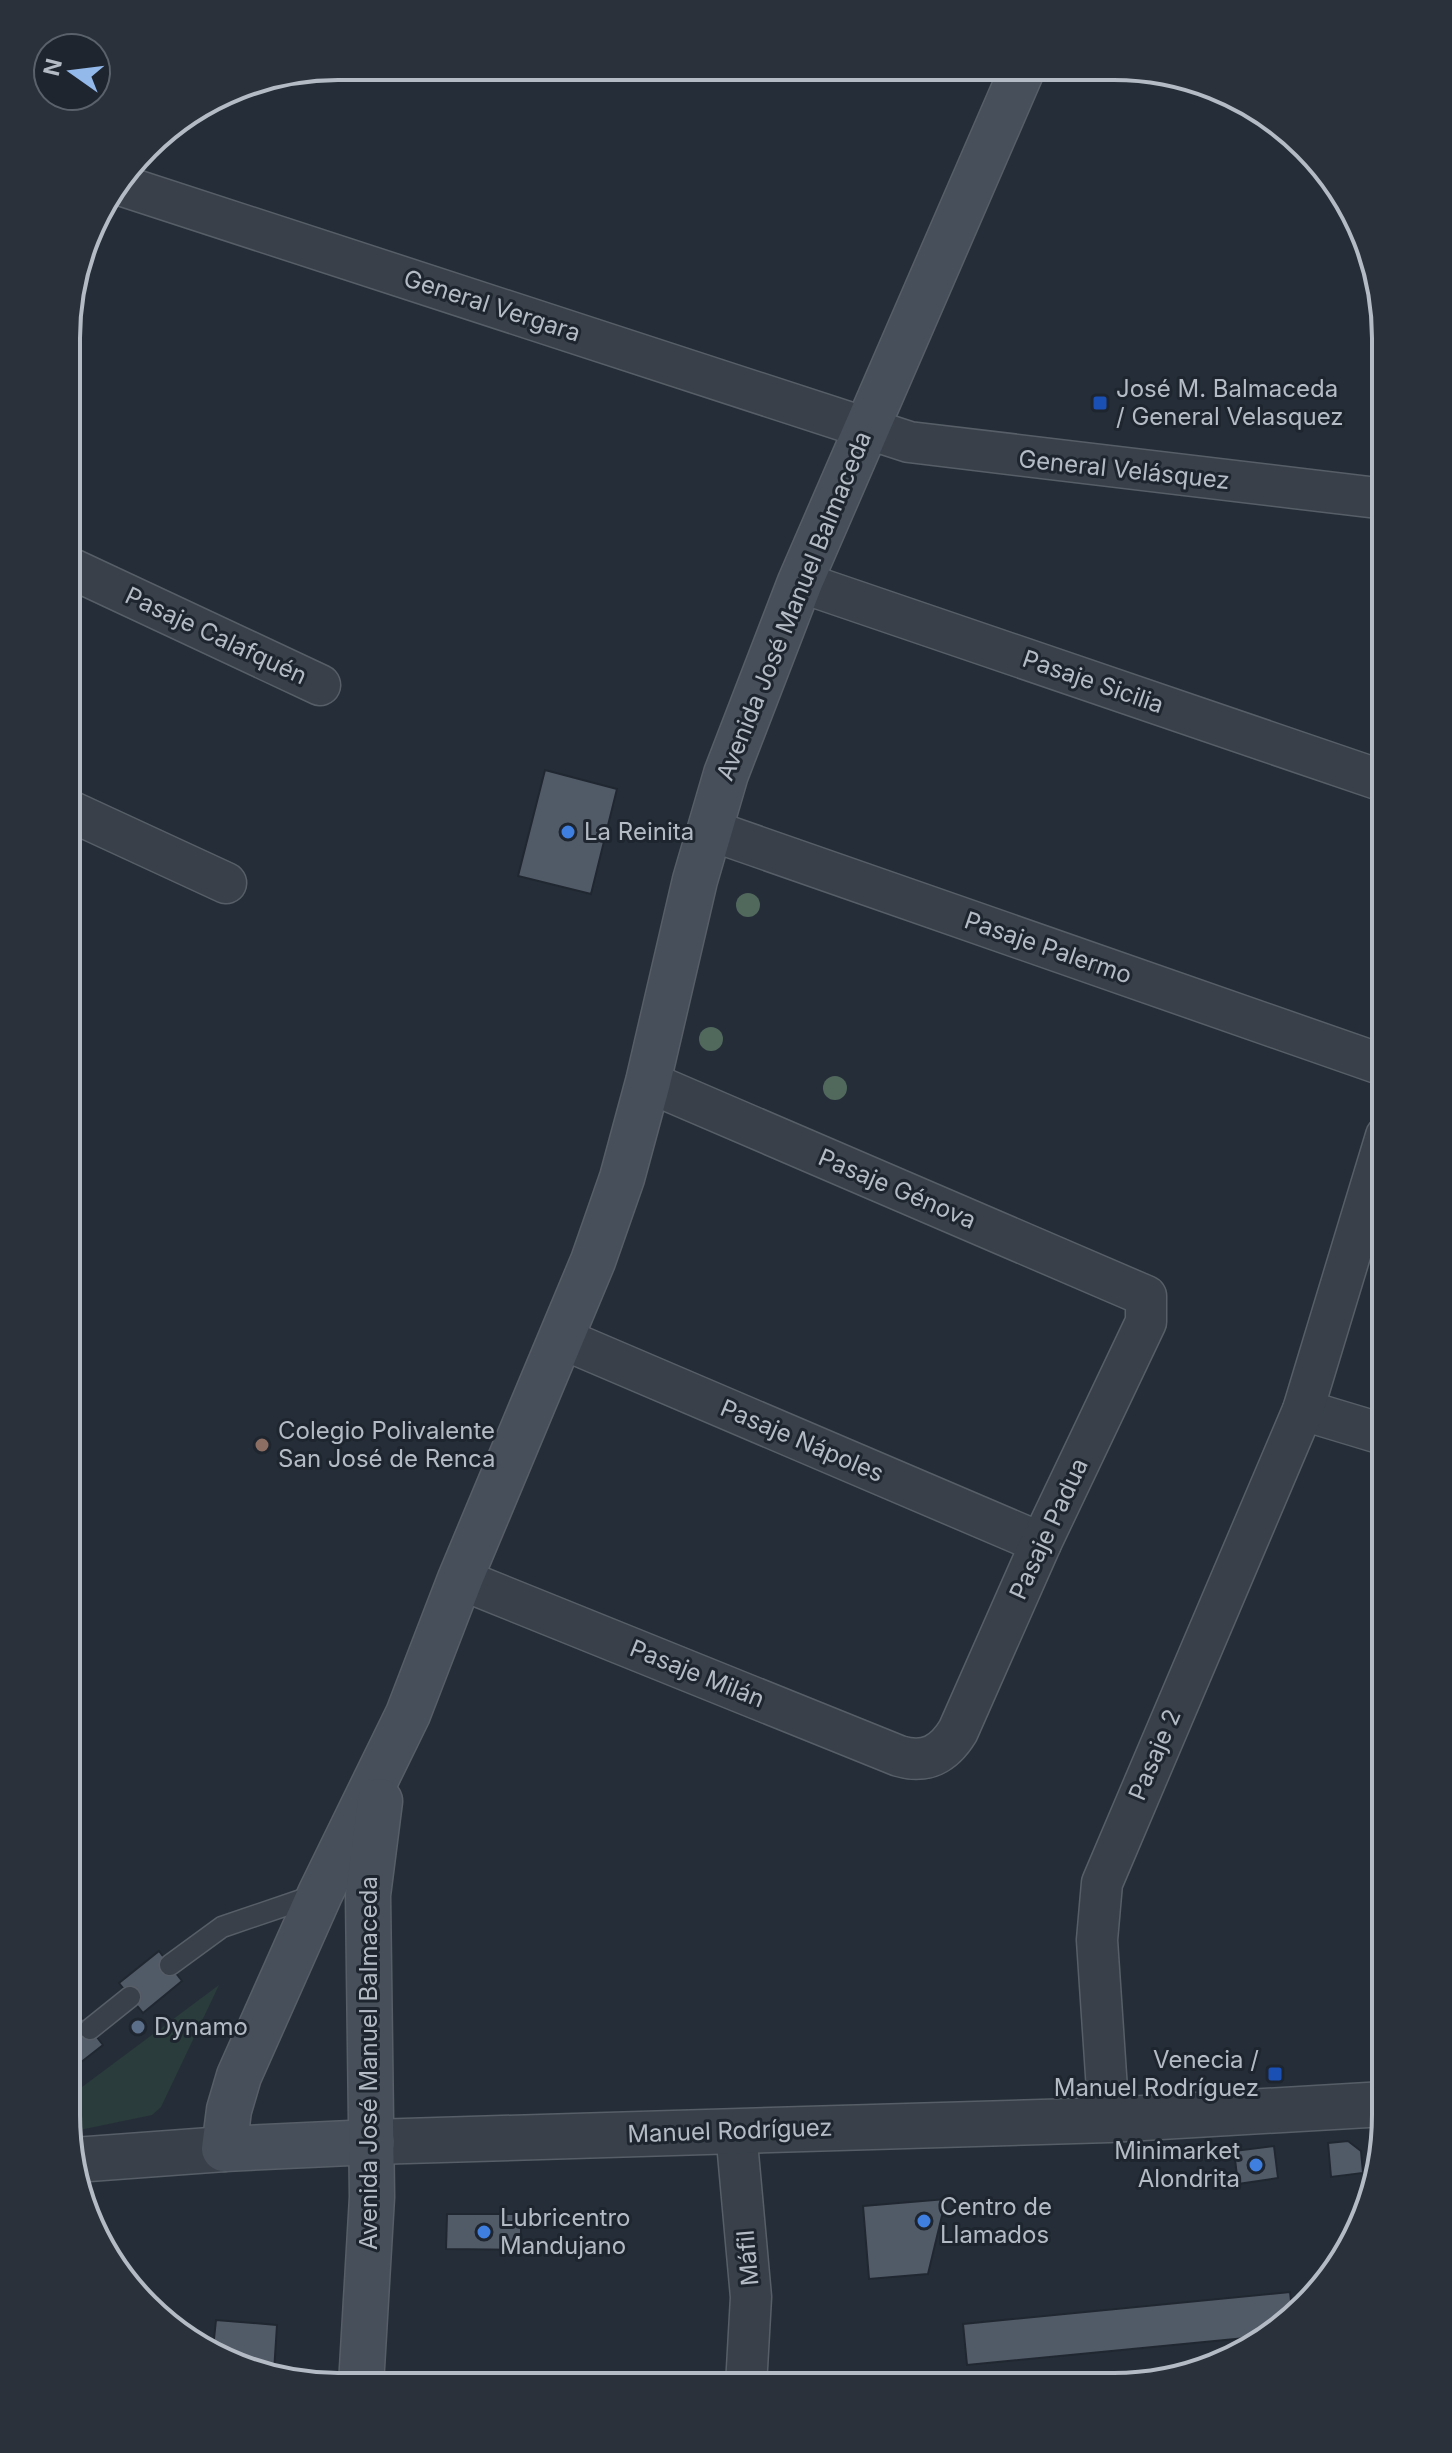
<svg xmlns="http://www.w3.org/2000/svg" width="1452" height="2453" viewBox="0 0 1452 2453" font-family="Inter,sans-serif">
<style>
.green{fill:#2a3c3b}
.building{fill:#515a67;stroke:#202730;stroke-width:2}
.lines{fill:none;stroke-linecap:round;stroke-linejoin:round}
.service-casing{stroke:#575e67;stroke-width:23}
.minor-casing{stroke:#575e67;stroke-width:43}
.tertiary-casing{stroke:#575e67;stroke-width:47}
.secondary-casing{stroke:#575e67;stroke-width:47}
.service{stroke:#394049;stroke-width:20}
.minor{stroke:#394049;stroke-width:40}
.tertiary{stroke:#394049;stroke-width:44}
.secondary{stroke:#474f5b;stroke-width:44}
.tree{fill:#51685d}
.transit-dot{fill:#1a4fb4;stroke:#1e252e;stroke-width:3}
.shop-dot{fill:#3f7fe0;stroke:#1e252e;stroke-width:3}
.education-dot{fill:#8d6e63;stroke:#1e252e;stroke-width:3}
.service-dot{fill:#5c6f8a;stroke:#1e252e;stroke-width:3}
.labels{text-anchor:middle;stroke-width:6;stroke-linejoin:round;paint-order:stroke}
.street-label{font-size:24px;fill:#b4bbc5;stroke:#1e252e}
.poi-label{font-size:24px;fill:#b4bbc5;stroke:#1e252e;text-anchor:start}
.rim{fill:none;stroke:#b4bbc5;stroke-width:4}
</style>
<rect width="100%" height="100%" fill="#252e38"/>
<path class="green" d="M219,1985L161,2107L152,2115L70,2132L66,2099Z"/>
<g class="building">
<path d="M545,770L617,789L591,894L518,876Z"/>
<path d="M159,1951L182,1981L143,2013L119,1983Z"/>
<path d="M80,2015L103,2045L66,2074V2026Z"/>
<path d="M1348,2141L1361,2151L1363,2173L1331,2177L1328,2143Z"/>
<path d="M1274,2146L1278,2178L1238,2184L1234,2151Z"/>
<path d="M946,2199L928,2274L869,2279L863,2206Z"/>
<path d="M447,2214H521V2250L446,2249Z"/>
<path d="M1290,2292L1292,2310L1256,2337L967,2365L963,2324Z"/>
<path d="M216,2320L277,2325L274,2372L213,2348Z"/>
</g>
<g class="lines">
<g class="service-casing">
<g id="service">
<path d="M170,1965L222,1927L316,1895"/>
<path d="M90,2029L130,1997"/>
</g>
</g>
<g class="minor-casing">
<g id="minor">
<path d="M120,185L909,442L1386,499"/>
<path d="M68,567L320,685"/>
<path d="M800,582L1386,782"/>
<path d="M68,810L226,883"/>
<path d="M710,830L1386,1066"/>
<path d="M563,1339L1041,1543"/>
<path d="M1303,1410L1386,1435"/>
<path d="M460,1579L899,1756C926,1764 944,1754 958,1731L1041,1543L1146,1322V1296L648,1082"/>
<path d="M1109,2120L1097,1940L1102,1883L1303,1410L1386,1136"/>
<path d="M736,2131L751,2297L746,2386"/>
</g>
</g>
<g class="tertiary-casing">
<g id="tertiary">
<path d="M372,2142L1109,2120L1385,2104"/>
<path d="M75,2160L224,2149"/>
</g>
</g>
<g class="secondary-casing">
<g id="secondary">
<path d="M372,2142L224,2149L229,2110L239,2076L320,1894L408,1714L460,1579L593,1261L622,1178L648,1082L695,880L726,774L800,582L1023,68"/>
<path d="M361,2385L372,2197L368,1895L380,1801"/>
</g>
</g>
<use href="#service" class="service"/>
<use href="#minor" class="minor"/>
<use href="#tertiary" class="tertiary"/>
<use href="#secondary" class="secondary"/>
</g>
<g class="tree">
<circle cx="748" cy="905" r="12"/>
<circle cx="711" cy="1039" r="12"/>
<circle cx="835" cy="1088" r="12"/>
</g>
<g class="transit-dot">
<rect x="1092" y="395" width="16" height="16" rx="4"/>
<rect x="1267" y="2066" width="16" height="16" rx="4"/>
</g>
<g class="shop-dot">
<circle cx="568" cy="832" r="8"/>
<circle cx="1256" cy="2165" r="8"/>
<circle cx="924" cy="2221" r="8"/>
<circle cx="484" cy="2232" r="8"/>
</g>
<circle class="education-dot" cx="262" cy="1445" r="8"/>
<circle class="service-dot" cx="138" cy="2027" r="8"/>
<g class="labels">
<g class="street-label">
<text transform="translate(492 306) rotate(18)" y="8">General Vergara</text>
<text transform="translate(1124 470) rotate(6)" y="8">General Velásquez</text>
<text transform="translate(794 606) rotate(-68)" y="8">Avenida José Manuel Balmaceda</text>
<text transform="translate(216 636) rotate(25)" y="8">Pasaje Calafquén</text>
<text transform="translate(1093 682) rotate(19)" y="8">Pasaje Sicilia</text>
<text transform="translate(1048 948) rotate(19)" y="8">Pasaje Palermo</text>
<text transform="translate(897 1189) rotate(23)" y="8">Pasaje Génova</text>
<text transform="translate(802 1441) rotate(23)" y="8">Pasaje Nápoles</text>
<text transform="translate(1049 1529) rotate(-65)" y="8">Pasaje Padua</text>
<text transform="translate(697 1674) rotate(22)" y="8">Pasaje Milán</text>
<text transform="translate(1155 1755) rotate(-67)" y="8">Pasaje 2</text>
<text transform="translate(369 2063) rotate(-90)" y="8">Avenida José Manuel Balmaceda</text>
<text transform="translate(730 2131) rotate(-2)" y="8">Manuel Rodríguez</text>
<text transform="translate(748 2258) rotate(-95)" y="8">Máfil</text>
</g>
<g class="poi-label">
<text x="1116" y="397">José M. Balmaceda<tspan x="1116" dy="28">/ General Velasquez</tspan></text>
<text x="584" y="840">La Reinita</text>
<text x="278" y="1439">Colegio Polivalente<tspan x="278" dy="28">San José de Renca</tspan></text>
<text x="154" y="2035">Dynamo</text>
<text x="1259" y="2068" text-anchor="end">Venecia /<tspan x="1259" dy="28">Manuel Rodríguez</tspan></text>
<text x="1240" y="2159" text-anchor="end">Minimarket<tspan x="1240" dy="28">Alondrita</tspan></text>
<text x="940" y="2215">Centro de<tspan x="940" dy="28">Llamados</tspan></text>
<text x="500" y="2226">Lubricentro<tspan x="500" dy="28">Mandujano</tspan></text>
</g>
</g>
<path d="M0 0H1452V2453H0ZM338 80H1114A258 258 0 0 1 1372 338V2115A258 258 0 0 1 1114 2373H338A258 258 0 0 1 80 2115V338A258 258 0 0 1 338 80Z" fill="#2a313a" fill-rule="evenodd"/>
<path class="rim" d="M338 80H1114A258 258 0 0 1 1372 338V2115A258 258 0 0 1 1114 2373H338A258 258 0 0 1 80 2115V338A258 258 0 0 1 338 80Z"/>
<g transform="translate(72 72) rotate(284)"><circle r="38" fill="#1e252e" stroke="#5a616a" stroke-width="2"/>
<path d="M0-6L14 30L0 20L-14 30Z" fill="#93b8ea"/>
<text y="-12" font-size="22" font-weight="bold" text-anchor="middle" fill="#b4bbc5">N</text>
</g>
</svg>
